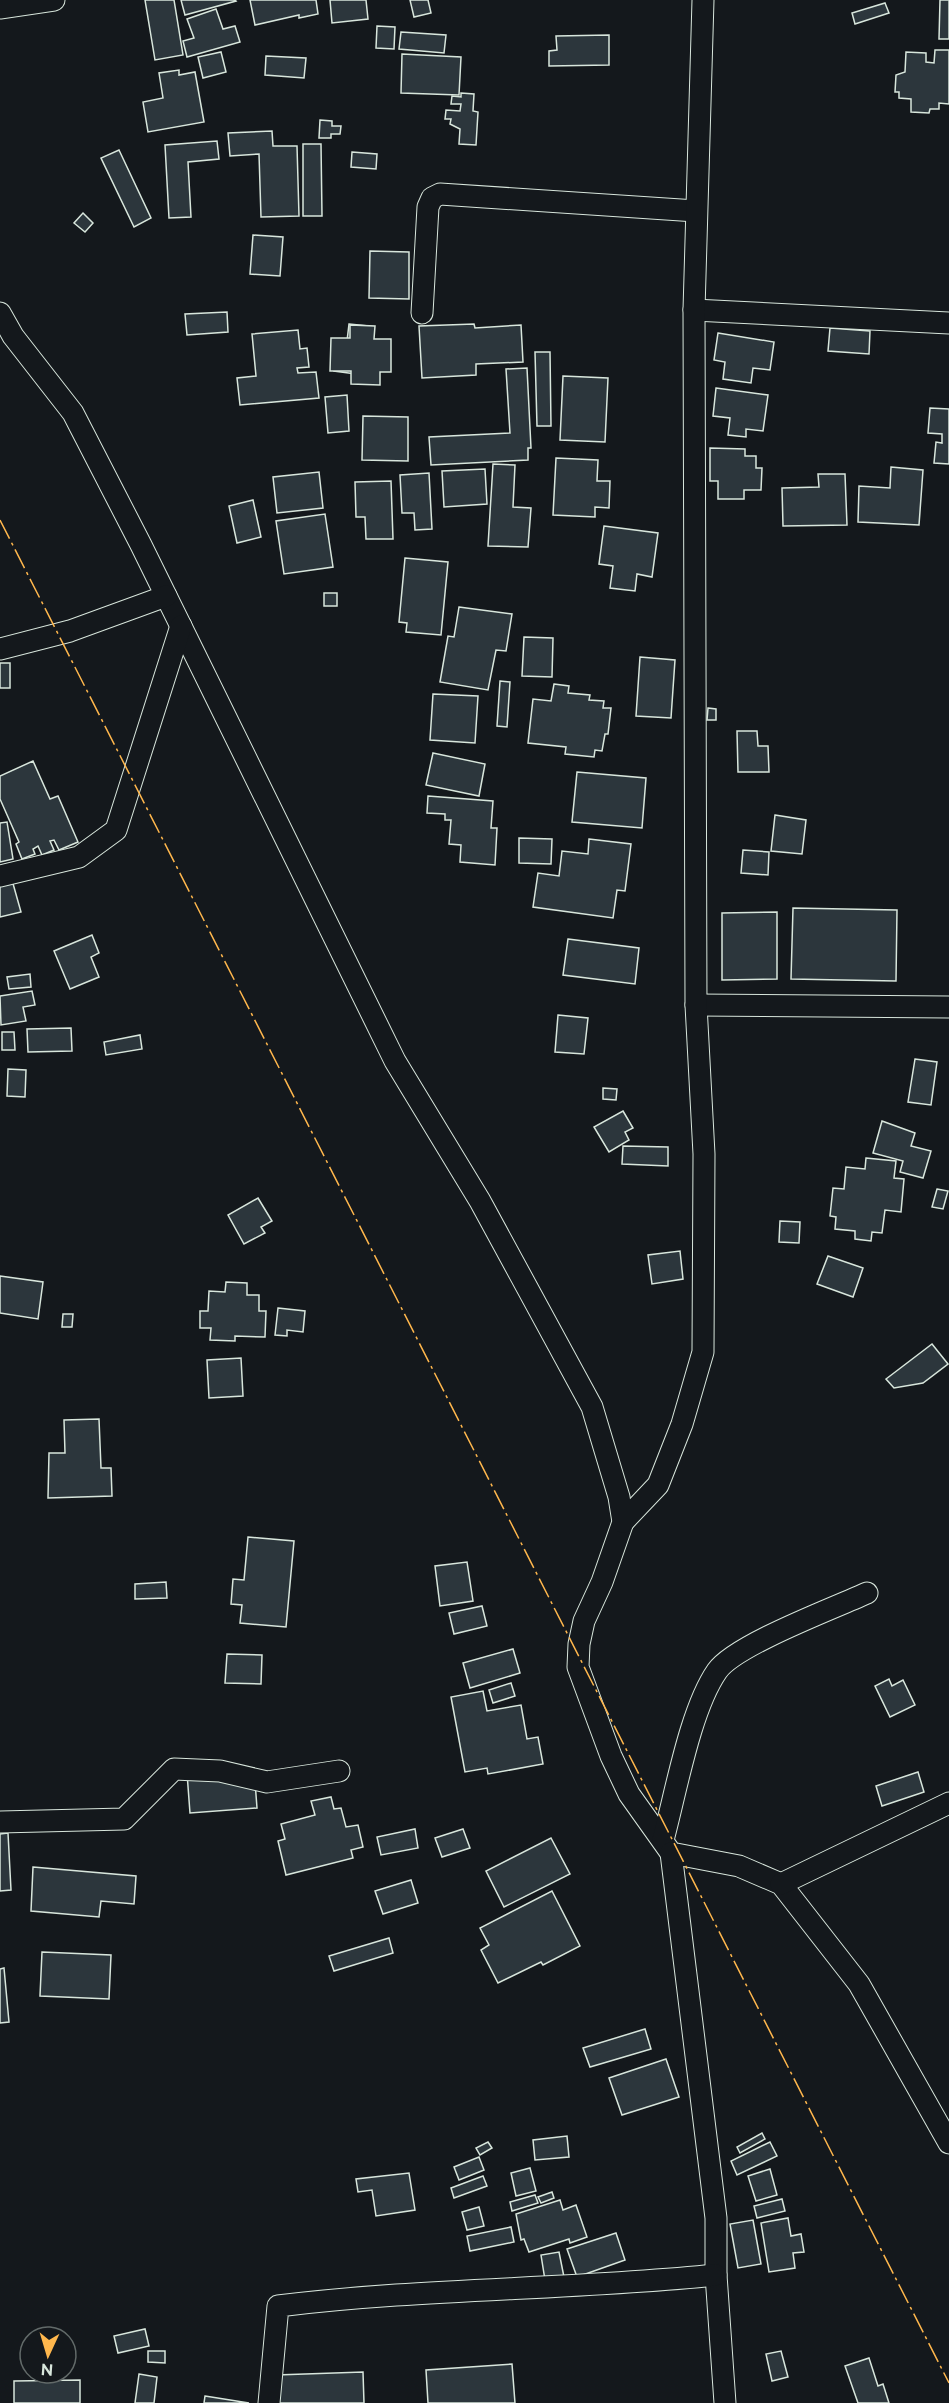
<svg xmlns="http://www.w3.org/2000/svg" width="949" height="2403" viewBox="0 0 949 2403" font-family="Raleway,sans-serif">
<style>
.building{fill:#2c363c;stroke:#d8e6dc;stroke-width:1.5}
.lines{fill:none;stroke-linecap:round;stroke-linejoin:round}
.minor-casing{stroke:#d8e6dc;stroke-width:23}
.minor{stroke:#14181c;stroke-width:21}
.power{stroke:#ffb74d;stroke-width:1.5;stroke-dasharray:21 4.5 3 4.5;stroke-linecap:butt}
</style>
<rect width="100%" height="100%" fill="#14181c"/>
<g class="building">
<path d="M145,0H174L183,55L155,60Z"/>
<path d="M181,0H235L236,1L185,15Z"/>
<path d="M250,0H316L318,14L299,18V15L255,25Z"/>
<path d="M330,0H366L368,19L332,23Z"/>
<path d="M410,0H428L431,13L414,17Z"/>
<path d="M940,0H949V39H939Z"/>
<path d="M885,3L889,13L855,24L852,13Z"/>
<path d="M216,9L223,29L235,26L240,42L187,57L183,41L194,38L187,19Z"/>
<path d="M377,26L395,27L394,49L376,48Z"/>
<path d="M401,32L446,35L444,53L399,49Z"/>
<path d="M609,35V65L549,66V51L557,50L556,36Z"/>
<path d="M935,50H949V104L939,103V109H930L929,113L911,112V99L899,98V92H895L896,75L905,72L906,52L926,53V62L934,63Z"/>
<path d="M221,52L226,72L203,78L198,57Z"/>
<path d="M402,54L461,57L459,95L401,93Z"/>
<path d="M266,56L306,58L304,78L265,75Z"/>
<path d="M179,70V75L195,72L204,122L148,132L143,102L163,98L159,73Z"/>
<path d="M461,93L474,94L473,111L478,112L476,145L459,144L460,129L450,124L451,119H445L446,110L460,111L461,104H451L452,96L461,97Z"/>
<path d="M320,120L332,121V126H341L340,134H331V138H319Z"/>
<path d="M272,131L273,146H297L299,216L261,217L259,154L230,156L228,133Z"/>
<path d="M217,141L219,159L188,162L191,217L169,218L165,145Z"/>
<path d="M303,144H321L322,216H303Z"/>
<path d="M119,150L151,218L134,227L101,158Z"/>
<path d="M352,152L377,154L376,169L351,167Z"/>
<path d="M83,213L93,223L85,232L74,223Z"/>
<path d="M253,235L283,237L280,276L250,274Z"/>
<path d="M370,251L409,252V299L369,298Z"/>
<path d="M227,312L228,332L187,335L185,314Z"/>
<path d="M349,324L368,326L363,375L334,371L337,339L347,341Z"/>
<path d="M474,324L475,328L521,325L523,362L476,364V375L422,378L419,326Z"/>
<path d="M350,325L375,326L374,339H391V372H380V385L351,384V371H330L331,338H350Z"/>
<path d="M830,328L870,331L869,354L828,351Z"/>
<path d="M298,330L300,349L307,348L309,367L297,368L298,373L316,372L319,398L240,405L237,378L256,376L252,334Z"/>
<path d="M718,333L774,342L770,370L753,368L751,383L723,379L725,362L714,360Z"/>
<path d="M535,352H550L551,426H537Z"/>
<path d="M527,368L531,448H528V460L431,465L429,437L510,433L506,369Z"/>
<path d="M563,376L608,378L605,442L560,440Z"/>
<path d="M716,388L768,395L763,431L746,429V437L728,435L730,418L713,416Z"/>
<path d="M347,395L349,431L328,433L325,397Z"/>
<path d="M930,408L949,409V464L934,463L936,442L942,443V434L928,433Z"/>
<path d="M363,416L408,417V461L362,460Z"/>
<path d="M710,448L745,449V456H756V468H762L761,490H744V499H718V481H710Z"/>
<path d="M556,458L598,460L597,481H610L609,508L595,507V517L553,515Z"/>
<path d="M493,464L515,465L513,507L531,508L528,547L488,546Z"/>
<path d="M891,467L923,470L919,525L858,522L859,486L890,488Z"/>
<path d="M485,469L487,504L444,507L442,471Z"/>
<path d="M319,472L323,508L277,513L273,477Z"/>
<path d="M429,473L432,529L415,530L414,513H402L400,475Z"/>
<path d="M818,474H845L847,525L783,526L782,488L819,487Z"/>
<path d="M391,481L393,539H366L365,517H356L355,482Z"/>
<path d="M253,500L261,537L237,543L229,506Z"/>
<path d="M325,514L333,567L284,574L276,521Z"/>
<path d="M604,526L658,533L652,577L637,574L635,591L610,588L613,566L599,564Z"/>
<path d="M405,558L448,562L441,635L406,632L407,623L399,622Z"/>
<rect x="324" y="593" width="13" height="13"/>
<path d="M459,607L512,614L506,651L496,650L488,690L440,682L448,636L454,637Z"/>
<path d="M524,637L553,638L552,677L522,676Z"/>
<path d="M640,657L675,660L671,718L636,716Z"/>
<rect x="0" y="663" width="10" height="25"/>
<path d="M500,681L510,682L507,727L497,726Z"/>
<path d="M554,684L569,686L568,693L590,695L589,700L604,701L603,708H611L608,734H605L602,751L595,750L594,757L565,754L566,747L528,743L533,699L551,701Z"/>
<path d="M433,694L478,696L475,743L430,740Z"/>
<path d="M708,708L716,709V720H707Z"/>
<path d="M737,731H757L758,746H768L769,772H738Z"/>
<path d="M433,753L485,764L479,796L426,785Z"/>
<path d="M33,761L50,799L58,796L78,842L59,850L54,840L50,841L54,850L42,855L38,846L33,849L35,854L22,859L16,844L19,842L0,799V776Z"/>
<path d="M577,772L646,778L642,828L572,822Z"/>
<path d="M428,796L493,801L491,828H497L495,865L460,862L461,845L449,844L451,820H445V814L427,813Z"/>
<path d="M775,815L806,820L802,854L771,851Z"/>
<path d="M7,822L13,859L0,862V823Z"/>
<path d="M519,838L552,839L551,864L519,863Z"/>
<path d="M589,839L631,844L625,891L617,890L613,918L533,907L538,873L559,876L562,851L588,854Z"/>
<path d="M743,850L769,852L768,875L741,873Z"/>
<path d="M12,880L21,912L0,917V883Z"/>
<path d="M793,908L897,910L896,981L791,979Z"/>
<path d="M777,912V979L722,980V913Z"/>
<path d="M92,935L99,953L91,957L99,977L70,989L54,951Z"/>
<path d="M568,939L639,948L635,984L563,975Z"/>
<path d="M30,974L31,987L9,989L7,977Z"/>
<path d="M32,991L35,1005L23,1007L26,1021L1,1025L0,996Z"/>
<path d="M558,1015L588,1018L584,1054L555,1052Z"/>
<path d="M71,1028L72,1051L28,1052L27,1029Z"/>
<path d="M2,1032H14L15,1050H2Z"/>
<path d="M140,1035L142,1049L106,1055L104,1042Z"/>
<path d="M915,1059L937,1062L931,1105L908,1102Z"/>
<path d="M8,1069L26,1070L25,1097L7,1096Z"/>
<path d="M603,1088L617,1089L616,1100L603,1099Z"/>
<path d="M623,1111L633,1128L625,1132L629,1140L609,1152L594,1127Z"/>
<path d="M882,1121L915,1133L911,1146L931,1151L923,1178L900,1172L903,1161L873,1153Z"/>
<path d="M623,1146L668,1147V1166L622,1164Z"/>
<path d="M866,1158L896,1161L894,1178L904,1179L901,1212L885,1210L882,1233L872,1232L871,1241L855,1239V1231L835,1229L836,1217L830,1216L833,1188L844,1189L846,1167L865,1169Z"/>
<path d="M937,1189L948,1191L943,1209L932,1207Z"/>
<path d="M258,1198L272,1221L261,1227L265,1233L244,1244L228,1215Z"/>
<path d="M780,1221L800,1222L799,1243L779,1242Z"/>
<path d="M680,1251L683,1279L652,1284L648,1255Z"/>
<path d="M828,1256L863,1268L853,1297L817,1284Z"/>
<path d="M0,1276L43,1282L38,1319L0,1313Z"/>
<path d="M226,1282L247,1283V1295H259V1311H266L265,1337L235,1336V1341L210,1340L211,1328H200V1311H208L209,1291L225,1292Z"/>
<path d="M278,1308L305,1311L303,1332L287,1330V1336L275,1335Z"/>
<path d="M63,1314H73L72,1327H62Z"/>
<path d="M932,1344L948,1364L923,1383L894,1388L886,1379Z"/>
<path d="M241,1358L243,1396L209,1398L207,1360Z"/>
<path d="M99,1419L101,1468H111L112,1496L48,1498L49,1453H65L64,1420Z"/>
<path d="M248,1537L294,1541L286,1627L240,1623L242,1605L231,1604L233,1579L244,1580Z"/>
<path d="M467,1562L473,1601L440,1606L435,1566Z"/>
<path d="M166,1582L167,1598L135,1599V1584Z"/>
<path d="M482,1606L487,1626L454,1634L449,1613Z"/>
<path d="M513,1649L520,1673L470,1688L463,1663Z"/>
<path d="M227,1654L262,1655L261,1684L225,1683Z"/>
<path d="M889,1679L892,1686L903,1680L915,1705L890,1717L875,1686Z"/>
<path d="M511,1683L515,1696L493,1703L489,1690Z"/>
<path d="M483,1691L487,1711L521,1705L527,1739L538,1737L543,1764L488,1774L487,1768L465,1772L451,1697Z"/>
<path d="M254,1768L257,1808L190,1813L187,1773Z"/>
<path d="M918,1772L924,1792L882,1806L876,1786Z"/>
<path d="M331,1797L334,1809L341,1808L346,1827L358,1825L363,1847L351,1850L353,1858L286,1875L278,1841L285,1839L281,1824L315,1815L311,1801Z"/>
<path d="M415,1829L418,1848L381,1855L377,1837Z"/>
<path d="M463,1829L470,1848L442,1857L435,1838Z"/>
<path d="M8,1833L11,1890L0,1891V1834Z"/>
<path d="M551,1838L570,1874L504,1907L486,1871Z"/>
<path d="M33,1867L136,1876L134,1904L101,1901L99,1917L31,1911Z"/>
<path d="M411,1880L418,1903L383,1914L375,1891Z"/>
<path d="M552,1891L580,1946L543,1965L541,1962L498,1983L481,1950L489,1945L480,1928Z"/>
<path d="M389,1938L393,1953L334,1971L329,1956Z"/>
<path d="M42,1952L111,1955L109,1999L40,1996Z"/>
<path d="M4,1968L9,2022L0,2023V1969Z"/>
<path d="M645,2029L651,2049L590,2067L583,2048Z"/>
<path d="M666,2059L679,2097L622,2115L609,2078Z"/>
<path d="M762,2133L765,2139L740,2153L737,2147Z"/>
<path d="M567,2136L569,2157L535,2160L533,2140Z"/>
<path d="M488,2142L492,2148L480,2155L476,2148Z"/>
<path d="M770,2142L777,2156L737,2175L731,2161Z"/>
<path d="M479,2157L484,2170L459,2180L454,2167Z"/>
<path d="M530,2168L536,2191L516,2196L511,2173Z"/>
<path d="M770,2169L777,2195L756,2201L748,2176Z"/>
<path d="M409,2173L415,2210L376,2216L372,2190L358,2192L356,2179Z"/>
<path d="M483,2176L487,2186L454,2198L451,2188Z"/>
<path d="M552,2192L554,2198L541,2203L538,2197Z"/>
<path d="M535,2195L538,2203L512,2211L510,2202Z"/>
<path d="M782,2199L785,2211L757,2218L754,2206Z"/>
<path d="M560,2200L563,2210L576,2205L587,2237L570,2243L569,2239L529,2252L524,2239L521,2240L516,2214Z"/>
<path d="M479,2207L484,2226L467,2230L462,2212Z"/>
<path d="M788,2218L791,2236L801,2234L804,2252L793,2253L795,2268L769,2272L761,2223Z"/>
<path d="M753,2220L761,2264L738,2268L730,2224Z"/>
<path d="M511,2227L514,2242L470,2251L467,2236Z"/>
<path d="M616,2233L625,2260L577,2277L567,2249Z"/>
<path d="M559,2252L564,2277L545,2280L541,2255Z"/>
<path d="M145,2329L149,2346L118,2353L114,2336Z"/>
<path d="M148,2351H165V2363L148,2362Z"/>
<path d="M781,2351L788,2377L772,2381L766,2354Z"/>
<path d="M869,2358L878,2386L883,2384L889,2403H858L845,2366Z"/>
<path d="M512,2364L515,2403H428L426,2370Z"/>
<path d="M363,2372L364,2403H276V2375Z"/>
<path d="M139,2374L157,2377L154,2403H135Z"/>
<path d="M80,2380V2403H14V2381Z"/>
<path d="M205,2396L249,2403H204Z"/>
</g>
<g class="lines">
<g class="minor-casing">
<g id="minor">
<path d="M0,8L54,0"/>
<path d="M694,310L949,323"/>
<path d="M0,313L13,336L73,413L141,545L395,1061L480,1201L592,1407L619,1497L623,1522L602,1582L584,1621L579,1644L578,1667L611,1756L629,1794L671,1853L739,1866L781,1884L859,1984L949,2143"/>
<path d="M422,313L428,207L432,198L440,194L696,211"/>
<path d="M0,649L70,631L166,596"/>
<path d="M0,876L79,857L116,830L181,626"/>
<path d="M696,1005L949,1007"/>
<path d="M623,1522L658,1485L682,1424L703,1352L704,1154L696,1005L694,310L703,0"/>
<path d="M0,1822L124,1819L174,1769L220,1771L267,1782L339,1771"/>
<path d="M663,1840C676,1792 690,1710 717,1671C735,1645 834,1608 867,1593"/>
<path d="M671,1853L716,2218V2275L725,2403"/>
<path d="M781,1884L949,1803"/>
<path d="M269,2403L278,2306C423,2288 570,2290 716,2275"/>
</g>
</g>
<use href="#minor" class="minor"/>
<path class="power" d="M0,520L949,2383"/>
</g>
<g transform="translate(48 2355) rotate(184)"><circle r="28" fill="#14181c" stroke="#626a69" stroke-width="1.5"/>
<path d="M0-4.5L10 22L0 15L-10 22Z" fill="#ffb74d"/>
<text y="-9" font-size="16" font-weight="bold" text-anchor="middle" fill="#d8e6dc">N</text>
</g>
</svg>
